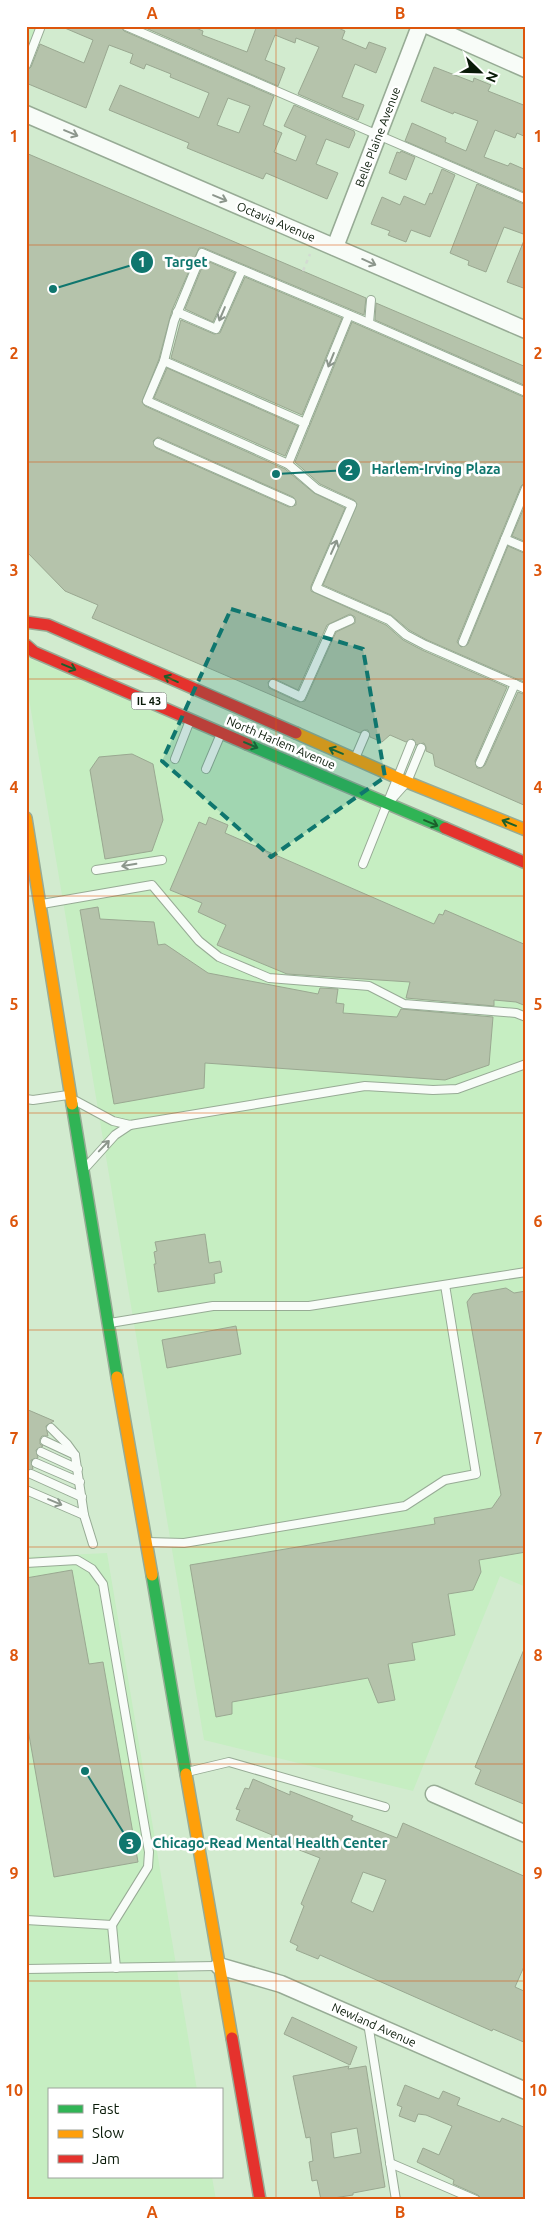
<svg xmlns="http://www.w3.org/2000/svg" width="552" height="2226" viewBox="0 0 552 2226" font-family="Ubuntu,sans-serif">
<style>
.built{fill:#c6eec2}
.building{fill:#b5c3ab;stroke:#9aa891;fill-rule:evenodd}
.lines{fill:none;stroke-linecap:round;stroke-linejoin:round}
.lane-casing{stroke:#97ab95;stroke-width:10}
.street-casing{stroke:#97ab95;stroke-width:19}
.fast-casing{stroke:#97ab95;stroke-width:14}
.slow-casing{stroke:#97ab95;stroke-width:14}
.jam-casing{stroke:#97ab95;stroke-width:14}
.path{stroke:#d3dbd2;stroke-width:2.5;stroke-dasharray:4 4;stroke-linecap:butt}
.lane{stroke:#f8fcf8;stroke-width:8}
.street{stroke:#f8fcf8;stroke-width:16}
.fast{stroke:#30b455;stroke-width:11}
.slow{stroke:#ff9f0a;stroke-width:11}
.jam{stroke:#e5322d;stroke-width:11}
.oneway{stroke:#8c968c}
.oneway2{stroke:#1b5f2b}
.marked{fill:#0f766e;fill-opacity:0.2;stroke:#0f766e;stroke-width:4;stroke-dasharray:10 6;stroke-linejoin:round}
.grid{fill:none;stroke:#dd560c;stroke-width:1;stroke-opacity:0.55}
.labels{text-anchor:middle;stroke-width:5;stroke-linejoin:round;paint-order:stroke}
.shield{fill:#fff;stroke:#535f52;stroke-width:1}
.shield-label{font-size:11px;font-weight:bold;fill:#091a08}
.street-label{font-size:12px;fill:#091a08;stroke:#fff}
.leader{fill:none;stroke:#0f766e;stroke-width:2}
.callout-dot{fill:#0f766e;stroke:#fff;stroke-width:2}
.mark-label{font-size:15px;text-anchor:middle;font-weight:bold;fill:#fff}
.callout-label{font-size:14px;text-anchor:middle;font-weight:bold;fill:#0f766e;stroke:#fff;stroke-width:5;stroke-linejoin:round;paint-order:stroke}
.neatline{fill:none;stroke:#dd560c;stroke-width:2}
.grid-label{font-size:16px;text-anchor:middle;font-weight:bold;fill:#dd560c}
</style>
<rect width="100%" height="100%" fill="#d2ebcf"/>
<g class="built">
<path d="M26,26H39L26,58Z"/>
<path d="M26,657L526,871V1587L500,1576L413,1791L204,1740L26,681Z"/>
<path d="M107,1553L197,2090H49V2177H212L216,2200H26V1557Z"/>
</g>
<g class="building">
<path d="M60,26H120L124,31L274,96L263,125L282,133L274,152L296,161L306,136L284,126L294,105L354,131L355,134L349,148L326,139L316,164L338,173L327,199L266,173L263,179L187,148L189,143L109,110L120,85L199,118L209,93L170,77L171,74L146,64L144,69L130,63L133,54L109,45L86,108L26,83V71L31,67L40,44L84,63L93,40ZM228,98L250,106L239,133L217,125Z"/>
<path d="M141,26H191L203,31L202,35L247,52L256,28L255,26H334L345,31L342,39L366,49L369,42L386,48L376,73L355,64L342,97L364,105L358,120L298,94L319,47L296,38L295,43L275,35L265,60L285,68L278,86Z"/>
<path d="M434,67L473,82L474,78L491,85L488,91L526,106V137L517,133L515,138L495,130L484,157L508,166L510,163L526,170V193L405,141L412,123L446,138L445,142L466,151L478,121L454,112L453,114L421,101Z"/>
<path d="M401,151L415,157L406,180L389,173L397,152L400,153Z"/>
<path d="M26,153L366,298L364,315L204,248H199L172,310L159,359L142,402L145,406L285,469L314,493L345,508L311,586V591L386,625L403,640L422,650L507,687L475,761L477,768H481L485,765L518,692L526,695V806L435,766L433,754L426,751V747L424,743L416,745L413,739L406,742L390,735L382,742L370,737L368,730H364L360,733L92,618L98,605L65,591L26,551ZM158,437L293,497L296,501V505L289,507L156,448L153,441ZM350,614L355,617V623L336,632L305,701L299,702L269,688L268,682L273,678L298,690L327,625Z"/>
<path d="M442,169L455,175L430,237L411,230L406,242L388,235L390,231L371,224L382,197L400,205L404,196L425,205L430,193L432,194Z"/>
<path d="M477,184L526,205V235L504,227L486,272L468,265L469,261L450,253Z"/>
<path d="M525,238H526V289L507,282Z"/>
<path d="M205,260L235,273L213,322L185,309Z"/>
<path d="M245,277L342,318L302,415L171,358L181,320L214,334L220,333Z"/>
<path d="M376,303L526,367V386L375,320Z"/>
<path d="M352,322L526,398V482L521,486L457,642L461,647L468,644L508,546L526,554V683L427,640L409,630L391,615L323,585L357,504L354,500L320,484L295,462Z"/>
<path d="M167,368L298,426L285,456L154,398Z"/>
<path d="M526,503V542L512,536Z"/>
<path d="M132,754L153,764L163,820L152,851L105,859L90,770L99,757Z"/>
<path d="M209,817L228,825L225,833L434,924L439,914L443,915L445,910L526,945V1006L516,1002L494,1000V1006L406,998L410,982L287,974L217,945L226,925L198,912L202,903L170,890L199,822L206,825Z"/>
<path d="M98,907L100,919L154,922L158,945L165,944L208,973L318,994L320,988L338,989L336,1003L344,1004L343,1013L397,1017L401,1009L493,1017L489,1065L445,1080L205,1063L204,1088L114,1104L80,910Z"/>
<path d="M205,1234L209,1263L220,1261L222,1272L214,1274L215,1283L158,1292L154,1264H156L154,1252L157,1251L155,1242Z"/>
<path d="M506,1288L514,1293L526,1291V1552L479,1560L481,1572L473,1590L448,1594L455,1635L412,1643L415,1660L388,1664L395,1700L378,1703L368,1678L232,1702V1714L216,1717L190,1565L435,1524L434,1518L492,1508L501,1495L467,1302L473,1294Z"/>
<path d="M236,1326L241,1354L167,1368L162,1340Z"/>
<path d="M26,1409L54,1421L46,1426L48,1436H42L40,1439V1444L43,1446L36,1450L38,1458L31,1460L33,1469L26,1471Z"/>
<path d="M72,1570L89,1664L103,1662L138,1862L54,1877L26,1718V1578Z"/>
<path d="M525,1647H526V1805L475,1784L481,1770L475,1767Z"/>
<path d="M253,1779L290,1795V1791L353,1816L351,1820L397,1838L403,1823L526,1877V1962L515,1987L526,1992V2043L493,2029L492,2031L320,1955L318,1959L296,1950L298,1946L290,1942L304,1906L301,1904L320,1858L271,1839L272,1835L236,1820L240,1810L236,1809L245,1788L249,1789ZM363,1872L386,1880L373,1912L351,1902Z"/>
<path d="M292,2017L357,2047L350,2065L284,2034Z"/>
<path d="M349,2066L348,2069L366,2066L385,2187L353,2193V2195L321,2200L317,2180L312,2181L309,2162L313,2161L310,2137L306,2138L293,2076ZM357,2128L361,2153L334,2158L331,2133Z"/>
<path d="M405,2085L439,2099L443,2091L460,2098L457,2105L500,2122L502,2118L526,2128V2200H482L478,2195L453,2184L454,2180L417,2162L423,2148L439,2155L452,2126L426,2115L418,2114L415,2122L399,2116L402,2107L397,2105Z"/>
</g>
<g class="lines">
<g class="lane-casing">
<g id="lane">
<path d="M126,26L526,199"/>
<path d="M26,65L41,26"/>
<path d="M177,312L216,329L242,270"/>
<path d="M369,323L371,300"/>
<path d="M164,361L147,401L288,464L317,489L352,505L316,588L389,620L406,635L425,645L526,689"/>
<path d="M305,423L164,361L174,321L202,253L359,319L526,392"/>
<path d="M158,443L291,502"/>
<path d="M288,464L349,315"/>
<path d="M505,539L526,548"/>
<path d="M463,642L526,488"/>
<path d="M273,684L301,697L332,628L350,620"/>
<path d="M356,756L365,735"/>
<path d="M175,759L189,723"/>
<path d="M480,763L515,684"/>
<path d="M206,769L220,736"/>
<path d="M390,801L407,782L421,748"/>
<path d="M363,864L411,744"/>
<path d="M96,870L162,860"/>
<path d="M42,904L152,885L199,941L219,957L269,978L369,986L404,1004L516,1013L526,1017"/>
<path d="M26,1099L33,1100L68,1095"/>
<path d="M76,1101L113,1121L130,1125L365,1086L433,1090L457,1089L526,1064"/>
<path d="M87,1166L115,1135L130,1125"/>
<path d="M110,1323L213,1306H309L526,1272"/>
<path d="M51,1428L67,1444L75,1455L84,1515L93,1544"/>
<path d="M45,1441L75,1455"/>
<path d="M41,1452L78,1469"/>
<path d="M36,1463L80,1482"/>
<path d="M31,1474L82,1497"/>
<path d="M26,1490L84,1515"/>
<path d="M147,1542L184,1543L405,1506L445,1480L476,1474L445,1285"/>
<path d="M26,1563L77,1560L92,1569L103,1584L149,1852L148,1867L112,1925"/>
<path d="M187,1772L229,1762L385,1807"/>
<path d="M26,1920L112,1925L116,1968"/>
<path d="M26,1969L217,1966"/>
<path d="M368,2023L396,2200"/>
<path d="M390,2163L476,2200"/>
</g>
</g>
<g class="street-casing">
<g id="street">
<path d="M429,26L526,69"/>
<path d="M26,114L526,330"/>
<path d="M335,247L420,26"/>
<path d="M434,1794L526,1834"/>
<path d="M219,1966L281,1984L526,2091"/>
</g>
</g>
<g class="fast-casing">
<g id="fast">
<path d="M247,744L445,828"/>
<path d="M72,1104L117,1377"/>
<path d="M152,1575L186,1774"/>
</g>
</g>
<g class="slow-casing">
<g id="slow">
<path d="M296,733L407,782L526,830"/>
<path d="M26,818L72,1104"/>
<path d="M117,1377L152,1575"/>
<path d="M186,1774L232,2038"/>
</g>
</g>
<g class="jam-casing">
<g id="jam">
<path d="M26,622L48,625L296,733"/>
<path d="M26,645L34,652L247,744"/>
<path d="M445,828L526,863"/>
<path d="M232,2038L260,2200"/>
</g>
</g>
<path class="path" d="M303,271L310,254"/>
<use href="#lane" class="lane"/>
<use href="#street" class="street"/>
<use href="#fast" class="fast"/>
<use href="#slow" class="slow"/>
<use href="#jam" class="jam"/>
</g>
<defs><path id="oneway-shaft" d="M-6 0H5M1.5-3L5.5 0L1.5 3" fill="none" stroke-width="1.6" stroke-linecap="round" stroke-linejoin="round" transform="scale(1.25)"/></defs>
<g class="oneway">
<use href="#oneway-shaft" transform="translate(71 133) rotate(23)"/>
<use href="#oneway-shaft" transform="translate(220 198) rotate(23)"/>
<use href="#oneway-shaft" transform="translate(369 262) rotate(24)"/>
<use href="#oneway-shaft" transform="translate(222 314) rotate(113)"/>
<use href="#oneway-shaft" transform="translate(331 360) rotate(112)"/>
<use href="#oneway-shaft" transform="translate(334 547) rotate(-66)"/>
<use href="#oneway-shaft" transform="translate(129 865) rotate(171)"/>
<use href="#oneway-shaft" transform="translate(104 1146) rotate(-46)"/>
<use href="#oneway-shaft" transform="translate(55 1502) rotate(23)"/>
</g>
<g class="oneway2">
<use href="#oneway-shaft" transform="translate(69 667) rotate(23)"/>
<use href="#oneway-shaft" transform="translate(171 679) rotate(-156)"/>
<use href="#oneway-shaft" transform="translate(251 745) rotate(23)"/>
<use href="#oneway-shaft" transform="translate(336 751) rotate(-157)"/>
<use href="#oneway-shaft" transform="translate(431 823) rotate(23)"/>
<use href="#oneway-shaft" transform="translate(509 823) rotate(-158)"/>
</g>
<path class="marked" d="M231,609L363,649L385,777L271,857L162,761Z"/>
<path class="grid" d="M276,26V2200M26,245H526M26,462H526M26,679H526M26,896H526M26,1113H526M26,1330H526M26,1547H526M26,1764H526M26,1981H526"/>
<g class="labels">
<rect class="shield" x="131.5" y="692.5" width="35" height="17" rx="4"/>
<g class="shield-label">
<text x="149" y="705">IL 43</text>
</g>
<g class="street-label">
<text transform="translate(378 137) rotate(-69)" y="4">Belle Plaine Avenue</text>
<text transform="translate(276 222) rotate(23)" y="4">Octavia Avenue</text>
<text transform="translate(281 743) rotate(23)" y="4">North Harlem Avenue</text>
<text transform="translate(374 2025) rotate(24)" y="4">Newland Avenue</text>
</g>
</g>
<path class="leader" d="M53 289L142 262M276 474L349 470M85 1771L130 1843"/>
<g class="callout-dot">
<circle cx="53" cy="289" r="5"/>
<circle cx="276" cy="474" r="5"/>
<circle cx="85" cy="1771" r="5"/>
<circle cx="142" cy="262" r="12"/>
<circle cx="349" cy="470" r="12"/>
<circle cx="130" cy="1843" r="12"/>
</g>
<g class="mark-label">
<text x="142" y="267">1</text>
<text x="349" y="475">2</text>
<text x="130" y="1849">3</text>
</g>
<g class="callout-label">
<text x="186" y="267">Target</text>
<text x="436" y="474">Harlem-Irving Plaza</text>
<text x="270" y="1848">Chicago-Read Mental Health Center</text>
</g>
<rect width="552" height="2226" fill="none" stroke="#ffffff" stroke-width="55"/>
<rect x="48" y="2088" width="175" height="90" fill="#ffffff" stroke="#9da39c"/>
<rect x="58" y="2105" width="25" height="8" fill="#30b455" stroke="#9da39c"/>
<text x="92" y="2114" font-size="15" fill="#091a08">Fast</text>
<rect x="58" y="2130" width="25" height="8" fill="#ff9f0a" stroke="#9da39c"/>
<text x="92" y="2138" font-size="15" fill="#091a08">Slow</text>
<rect x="58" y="2155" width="25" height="8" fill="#e5322d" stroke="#9da39c"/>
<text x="92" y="2164" font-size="15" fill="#091a08">Jam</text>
<g transform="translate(480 72) rotate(113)" stroke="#ffffff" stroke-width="4" paint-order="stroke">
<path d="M0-4L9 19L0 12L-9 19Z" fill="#091a08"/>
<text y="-8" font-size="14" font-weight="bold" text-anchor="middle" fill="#091a08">N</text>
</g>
<rect x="28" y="28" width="496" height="2170" class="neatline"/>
<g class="grid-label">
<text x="152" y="19">A</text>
<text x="400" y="19">B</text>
<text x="14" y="142">1</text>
<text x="538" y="142">1</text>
<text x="14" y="359">2</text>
<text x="538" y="359">2</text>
<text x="14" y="576">3</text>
<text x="538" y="576">3</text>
<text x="14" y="793">4</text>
<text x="538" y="793">4</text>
<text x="14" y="1010">5</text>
<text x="538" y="1010">5</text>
<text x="14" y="1227">6</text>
<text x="538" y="1227">6</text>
<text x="14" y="1444">7</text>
<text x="538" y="1444">7</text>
<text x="14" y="1661">8</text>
<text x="538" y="1661">8</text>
<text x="14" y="1879">9</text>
<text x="538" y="1879">9</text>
<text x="14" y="2096">10</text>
<text x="538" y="2096">10</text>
<text x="152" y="2218">A</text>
<text x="400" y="2218">B</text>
</g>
</svg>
